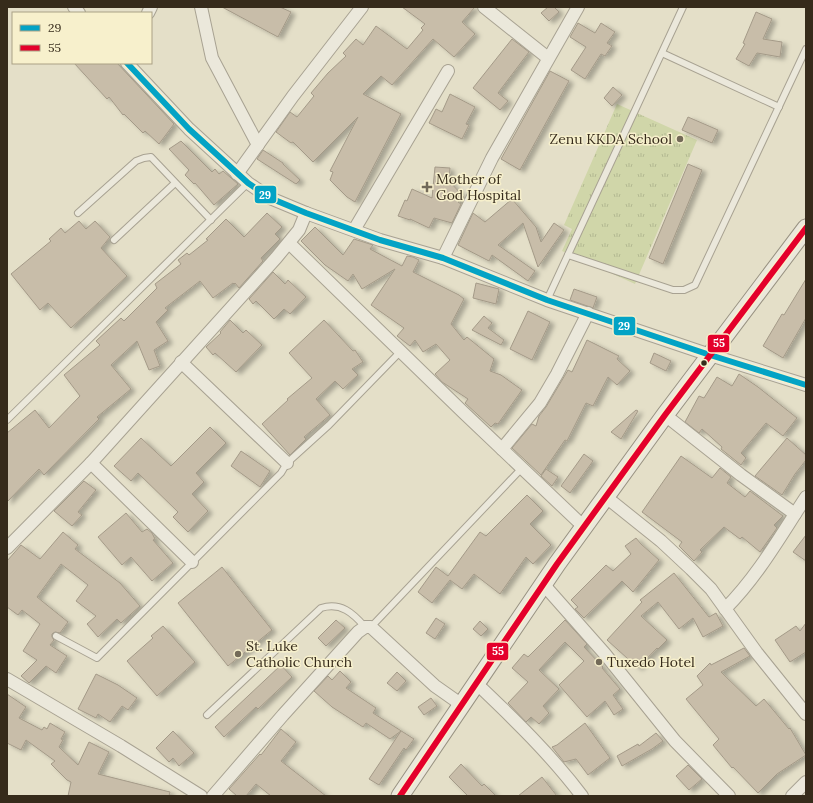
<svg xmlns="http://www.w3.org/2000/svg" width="813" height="803" viewBox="0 0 813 803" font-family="Lora,serif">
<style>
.grass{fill:url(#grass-tufts)}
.building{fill:#c8bda9;stroke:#a49a88;filter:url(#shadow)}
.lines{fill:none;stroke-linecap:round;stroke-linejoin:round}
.lane-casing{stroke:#a8a292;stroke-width:8}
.street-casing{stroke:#a8a292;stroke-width:14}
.secondary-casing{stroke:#989282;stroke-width:19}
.lane{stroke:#ebe8db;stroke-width:6}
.street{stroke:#ebe8db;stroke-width:12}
.secondary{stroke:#ebe8db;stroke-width:17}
.bus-1-casing{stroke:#f7f0cc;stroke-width:9}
.bus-2-casing{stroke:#f7f0cc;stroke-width:9}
.bus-1{stroke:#03a3c5;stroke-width:6}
.bus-2{stroke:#e4002b;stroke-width:6}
.poi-dot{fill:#736a58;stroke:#f7f0cc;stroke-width:1.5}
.bus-dot{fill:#362b1b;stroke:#f7f0cc;stroke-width:1.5}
.labels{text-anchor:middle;stroke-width:3;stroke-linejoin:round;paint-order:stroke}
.poi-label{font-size:14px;fill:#362b1b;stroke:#f7f0cc;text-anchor:start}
.line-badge{stroke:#f7f0cc;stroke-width:1.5}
.badge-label{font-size:11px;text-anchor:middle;font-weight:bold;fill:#fff}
</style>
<defs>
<pattern id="grass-tufts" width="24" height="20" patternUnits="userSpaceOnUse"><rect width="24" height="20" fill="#d0d6a9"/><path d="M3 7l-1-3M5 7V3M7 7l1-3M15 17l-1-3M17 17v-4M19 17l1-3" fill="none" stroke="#b3b891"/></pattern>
<filter id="shadow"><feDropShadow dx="4.5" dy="2.5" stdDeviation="2" flood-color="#0004"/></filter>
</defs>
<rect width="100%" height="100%" fill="#e4dfc8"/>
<path class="grass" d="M617,104L697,140L635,284L562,251L572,229L564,225Z"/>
<g class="building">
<path d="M222,7H280L291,12L278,37Z"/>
<path d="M402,7H475L462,22L475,34L454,57L433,39L392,85L381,76L363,94L401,114L355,202L347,197L330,180L333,172L330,171L358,117L313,162L293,142L291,143L276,132L290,112L297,117L314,96L311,93L328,73L346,56L343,53L356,39L363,45L376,26L407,49L423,30L421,28L425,24Z"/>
<path d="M548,7H554L559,12L549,21L541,13Z"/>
<path d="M756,12L772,19L763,39L782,42L780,57L757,53L749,66L736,59L745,44L743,43Z"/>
<path d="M578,23L595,33L601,23L615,32L607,43L612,46L605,56L601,54L585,79L571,70L586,47L570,37Z"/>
<path d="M512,39L529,52L498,93L508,101L500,110L473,88Z"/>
<path d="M74,63H117L174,124L159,144L145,131L143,133L124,114L123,115L109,97L107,99Z"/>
<path d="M550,71L569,81L520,170L501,159Z"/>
<path d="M613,87L622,95L612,106L604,98Z"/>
<path d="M450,94L475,107L466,124L469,125L462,139L429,123L436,109L442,112Z"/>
<path d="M688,117L718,130L712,143L682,130Z"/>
<path d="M181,141L212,172L215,169L219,174L223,171L238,184L214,205L195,183L194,184L185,175L189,170L169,149Z"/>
<path d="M263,150L283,163V164L300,180L296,184L257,159Z"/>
<path d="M688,164L702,170L663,264L649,258Z"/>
<path d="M435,167L450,168L449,181L464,197L458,202L461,204L452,223L434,218L429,228L410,219V220L398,216L405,200L407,201L412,189L432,198Z"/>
<path d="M512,199L536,227L541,242L554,223L564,230L538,267L523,223L498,245L535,271L528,281L492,255L489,261L458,245L473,213L485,222Z"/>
<path d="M267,213L282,227L275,234L280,239L261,258L263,261L239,288L235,283L234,284L233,283L213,298L200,281L165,308L168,310L156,322L168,341L154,350L160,366L149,370L137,341L111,365L131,389L97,417L99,419L44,475L39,469L7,502V433L35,410L49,428L80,396L64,375L100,345L96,341L121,318L124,321L157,288L155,284L181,264L178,260L187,253L189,255L208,240L206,239L226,219L244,237Z"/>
<path d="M79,221L86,229L95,221L110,237L101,248L127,276L71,328L48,303L40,310L11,274L51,241L49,239L61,228L65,233Z"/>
<path d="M315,227L343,255L354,239L373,245L370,249L402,266L407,256L413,257L419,260L413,272L459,295L464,299L451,324L464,340L467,337L494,359L490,371L501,375L522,390L498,424L495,423L491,427L465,403L468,399L442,382L435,374L450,360L436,344L423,352L415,340L410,346L397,336L404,328L371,305L395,269L362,289L353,274L348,281L325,265L301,241Z"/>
<path d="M273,272L285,284L288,280L306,297L290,314L284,309L274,319L256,301L253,304L249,299Z"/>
<path d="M806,279V318L783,358L763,346L782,314L784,315Z"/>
<path d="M476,283L499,289L496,304L473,298Z"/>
<path d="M574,289L597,297L593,308L570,300Z"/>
<path d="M528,311L550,322L532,360L510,349Z"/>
<path d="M484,316L492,323L488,328L504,340L501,345L472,330Z"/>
<path d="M230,320L243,333L246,330L262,345L236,372L215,353L213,355L206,347L221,333L220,332Z"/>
<path d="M324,320L353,351L355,350L363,362L352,369L358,375L343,389L335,381L316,399L330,415L304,437L306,439L290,455L262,424L288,400L287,399L312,378L289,353Z"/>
<path d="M587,340L619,356L617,359L630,371L617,385L608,377L593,406L586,403L567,441L565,440L541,475L512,448L532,424L536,426L539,416L546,407L568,370L572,372Z"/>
<path d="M654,353L671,361L666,371L650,363Z"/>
<path d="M739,374L758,387L797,418L783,436L766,423L741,453L746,458L741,465L721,449L722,447L702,429L699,433L685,422L699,396L704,398L717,377L732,386Z"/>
<path d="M636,410L638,411L621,439L611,432Z"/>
<path d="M210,427L226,443L196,473L204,482L192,494L208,511L188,532L173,517L178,512L138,473L131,481L114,466L141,438L171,466Z"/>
<path d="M787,438L806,455V460L795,474L782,495L755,476Z"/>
<path d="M241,451L270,471L260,487L231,466Z"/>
<path d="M584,454L593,461L570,493L561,486Z"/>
<path d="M681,456L712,478L720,468L731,477L727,483L745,497L750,491L783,516L774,525L777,528L760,552L742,537L740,539L724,527L700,550L702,552L694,561L679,546L682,542L642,512Z"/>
<path d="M546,469L558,477L552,486L541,476Z"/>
<path d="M84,481L96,490L78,512L82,515L72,526L54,511Z"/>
<path d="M527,495L543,511L530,524L551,545L533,564L526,557L500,594L474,574L462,589L450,580L432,603L418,592L436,567L448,576L480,532L486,536Z"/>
<path d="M126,513L142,532L147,529L152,533L155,539L153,540L173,563L152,581L131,557L122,565L98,537Z"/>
<path d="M63,532L78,545L75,549L120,583L140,606L121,623L117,619L98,637L87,624L96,616L76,601L88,585L61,564L37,597L68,622L60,633L55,632L52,634V637L54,640L50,645L67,656L56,673L46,666L29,683L21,676L37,660L23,651L40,624L22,610L18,615L7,607V561L21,545L40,559Z"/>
<path d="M806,535V561L793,552Z"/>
<path d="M636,538L641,544L659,560L633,592L622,581L584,618L575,609L578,607L571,600L606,565L613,571L631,554L625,546Z"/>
<path d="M222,567L272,630L228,666L178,603Z"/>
<path d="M674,573L709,617L716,613L723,626L703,637L693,618L679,629L658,602L641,616L667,640L658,649L657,648L638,668L607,640L642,602L640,600Z"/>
<path d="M436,618L445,624L435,639L426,633Z"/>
<path d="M336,620L345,628L326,646L318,638Z"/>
<path d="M565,620L587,644L584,647L603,667L602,668L620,689L613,695L623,709L614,715L605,701L587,717L559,685L584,661L565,642L539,670L559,689L543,706L549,713L539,724L531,717L526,722L508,703L528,682L512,668L524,654L528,657Z"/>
<path d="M480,621L488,629L481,636L473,629Z"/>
<path d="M806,623V652L790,662L775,640L796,626L800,631Z"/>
<path d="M163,626L195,662L157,696L127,661L153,638L151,636Z"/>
<path d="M744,648L750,656L721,672L756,706L764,699L789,729L790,728L806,755L777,774L758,793L733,767L732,768L713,745L719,739L686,699L703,685L697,676L710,663L711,665Z"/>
<path d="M281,665L292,677L258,709L256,707L224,737L215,727Z"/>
<path d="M340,671L351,682L346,688L376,708L373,713L414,739L406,750L404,748L379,785L369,779L401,731L390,739L366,723L363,727L332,707L314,691L328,676L332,680Z"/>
<path d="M397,672L406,681L397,691L387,683Z"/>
<path d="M96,674L118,685L137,698L128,710L122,706L110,722L98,714L96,718L78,709Z"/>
<path d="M7,694L26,707L19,718L42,730L44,727L47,729L50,723L65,732L61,739L63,740L59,747L78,765L89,742L109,752L98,774L170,792L169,796H68L71,782L67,780L51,764L55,761L26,740L21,750L7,743Z"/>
<path d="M431,698L437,706L424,715L418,707Z"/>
<path d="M585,723L610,758L588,775L576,759L564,762L552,747L557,745Z"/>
<path d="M281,729L296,742L281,761L326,796H271L256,784L246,796H237L229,789L260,754L261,755Z"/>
<path d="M173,731L194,753L179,766L173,758L169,762L156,748Z"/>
<path d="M656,733L663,741L652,749L622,766L617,756L638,744L639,746Z"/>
<path d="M461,764L482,786L484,784L496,796H468L449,777Z"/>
<path d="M688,765L702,779L689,790L676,776Z"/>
<path d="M542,777L557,796H518Z"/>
</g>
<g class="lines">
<g class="lane-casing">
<g id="lane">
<path d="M662,53L779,107"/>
<path d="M78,213L136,161L144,158L151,157L211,220"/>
<path d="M114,240L175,183"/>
<path d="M568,255L673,290H684L695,285L806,49"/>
<path d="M547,300L683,7"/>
<path d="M7,420L248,183"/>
<path d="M371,627L522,468"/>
<path d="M56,636L97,658L281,473L287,463L329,425L401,351"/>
<path d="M207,715L321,608C341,602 353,613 365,627"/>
</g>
</g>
<g class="street-casing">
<g id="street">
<path d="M74,7L79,13"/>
<path d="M201,7L212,58L258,145"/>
<path d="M484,7L548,58"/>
<path d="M148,13L151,7"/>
<path d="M127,63L189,129L248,183L270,198L306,213L380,240L443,258L547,300L710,355L806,385"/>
<path d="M237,174L293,96L362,7"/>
<path d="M354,230L448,71"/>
<path d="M289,243L464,413L584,527"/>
<path d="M443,258L492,158L578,7"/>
<path d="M181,362L287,463"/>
<path d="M665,415L741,475L795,514"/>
<path d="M502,449L540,403L557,374L588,313"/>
<path d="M91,463L192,562"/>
<path d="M606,497L661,541L691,569L711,589L757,653L806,714"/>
<path d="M7,548L91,463L276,258L299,230L306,213"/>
<path d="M544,585L605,654L675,741L729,796"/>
<path d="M725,609C758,576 781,535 806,497"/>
<path d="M7,679L121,746L201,796"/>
<path d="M476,683C514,719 551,755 582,796"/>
<path d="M213,796L283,715L358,632L365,627H371L435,686L462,705"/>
<path d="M792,796L806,782"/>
</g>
</g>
<g class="secondary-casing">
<path id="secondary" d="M400,796L557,564L665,415L806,228"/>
</g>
<use href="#lane" class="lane"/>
<use href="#street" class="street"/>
<use href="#secondary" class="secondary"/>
<g class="bus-1-casing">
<path id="bus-1" d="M127,63L189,129L248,183L270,198L306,213L380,240L443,258L547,300L710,355L806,385"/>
</g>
<g class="bus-2-casing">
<path id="bus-2" d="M400,796L557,564L665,415L806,228"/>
</g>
<use href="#bus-1" class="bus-1"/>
<use href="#bus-2" class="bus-2"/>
</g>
<g class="poi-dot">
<circle cx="680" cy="139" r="4"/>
<path d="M425 181h4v4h4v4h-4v4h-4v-4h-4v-4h4z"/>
<circle cx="238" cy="654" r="4"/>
<circle cx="599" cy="662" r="4"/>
</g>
<circle class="bus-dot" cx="704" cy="363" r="3.5"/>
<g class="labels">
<g class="poi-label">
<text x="672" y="144" text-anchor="end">Zenu KKDA School</text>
<text x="436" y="184">Mother of<tspan x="436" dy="16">God Hospital</tspan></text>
<text x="246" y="651">St. Luke<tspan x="246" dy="16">Catholic Church</tspan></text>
<text x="607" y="667">Tuxedo Hotel</text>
</g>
</g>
<g class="line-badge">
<rect x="254" y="185" width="23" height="19" rx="4" fill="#03a3c5"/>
<rect x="613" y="316" width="23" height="20" rx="4" fill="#03a3c5"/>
<rect x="707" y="334" width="23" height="19" rx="4" fill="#e4002b"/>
<rect x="486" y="642" width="23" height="19" rx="4" fill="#e4002b"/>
</g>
<g class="badge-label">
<text x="265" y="199">29</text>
<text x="624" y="330">29</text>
<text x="719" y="347">55</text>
<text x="498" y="655">55</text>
</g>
<rect width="813" height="803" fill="none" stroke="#362b1b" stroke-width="16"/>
<rect x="12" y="12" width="140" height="52" fill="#f7f0cc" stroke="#aaa185"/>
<rect x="20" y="25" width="20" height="6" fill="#03a3c5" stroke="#aaa185"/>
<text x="48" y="32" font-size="12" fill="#362b1b">29</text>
<rect x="20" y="45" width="20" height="6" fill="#e4002b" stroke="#aaa185"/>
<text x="48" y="52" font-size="12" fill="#362b1b">55</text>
</svg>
